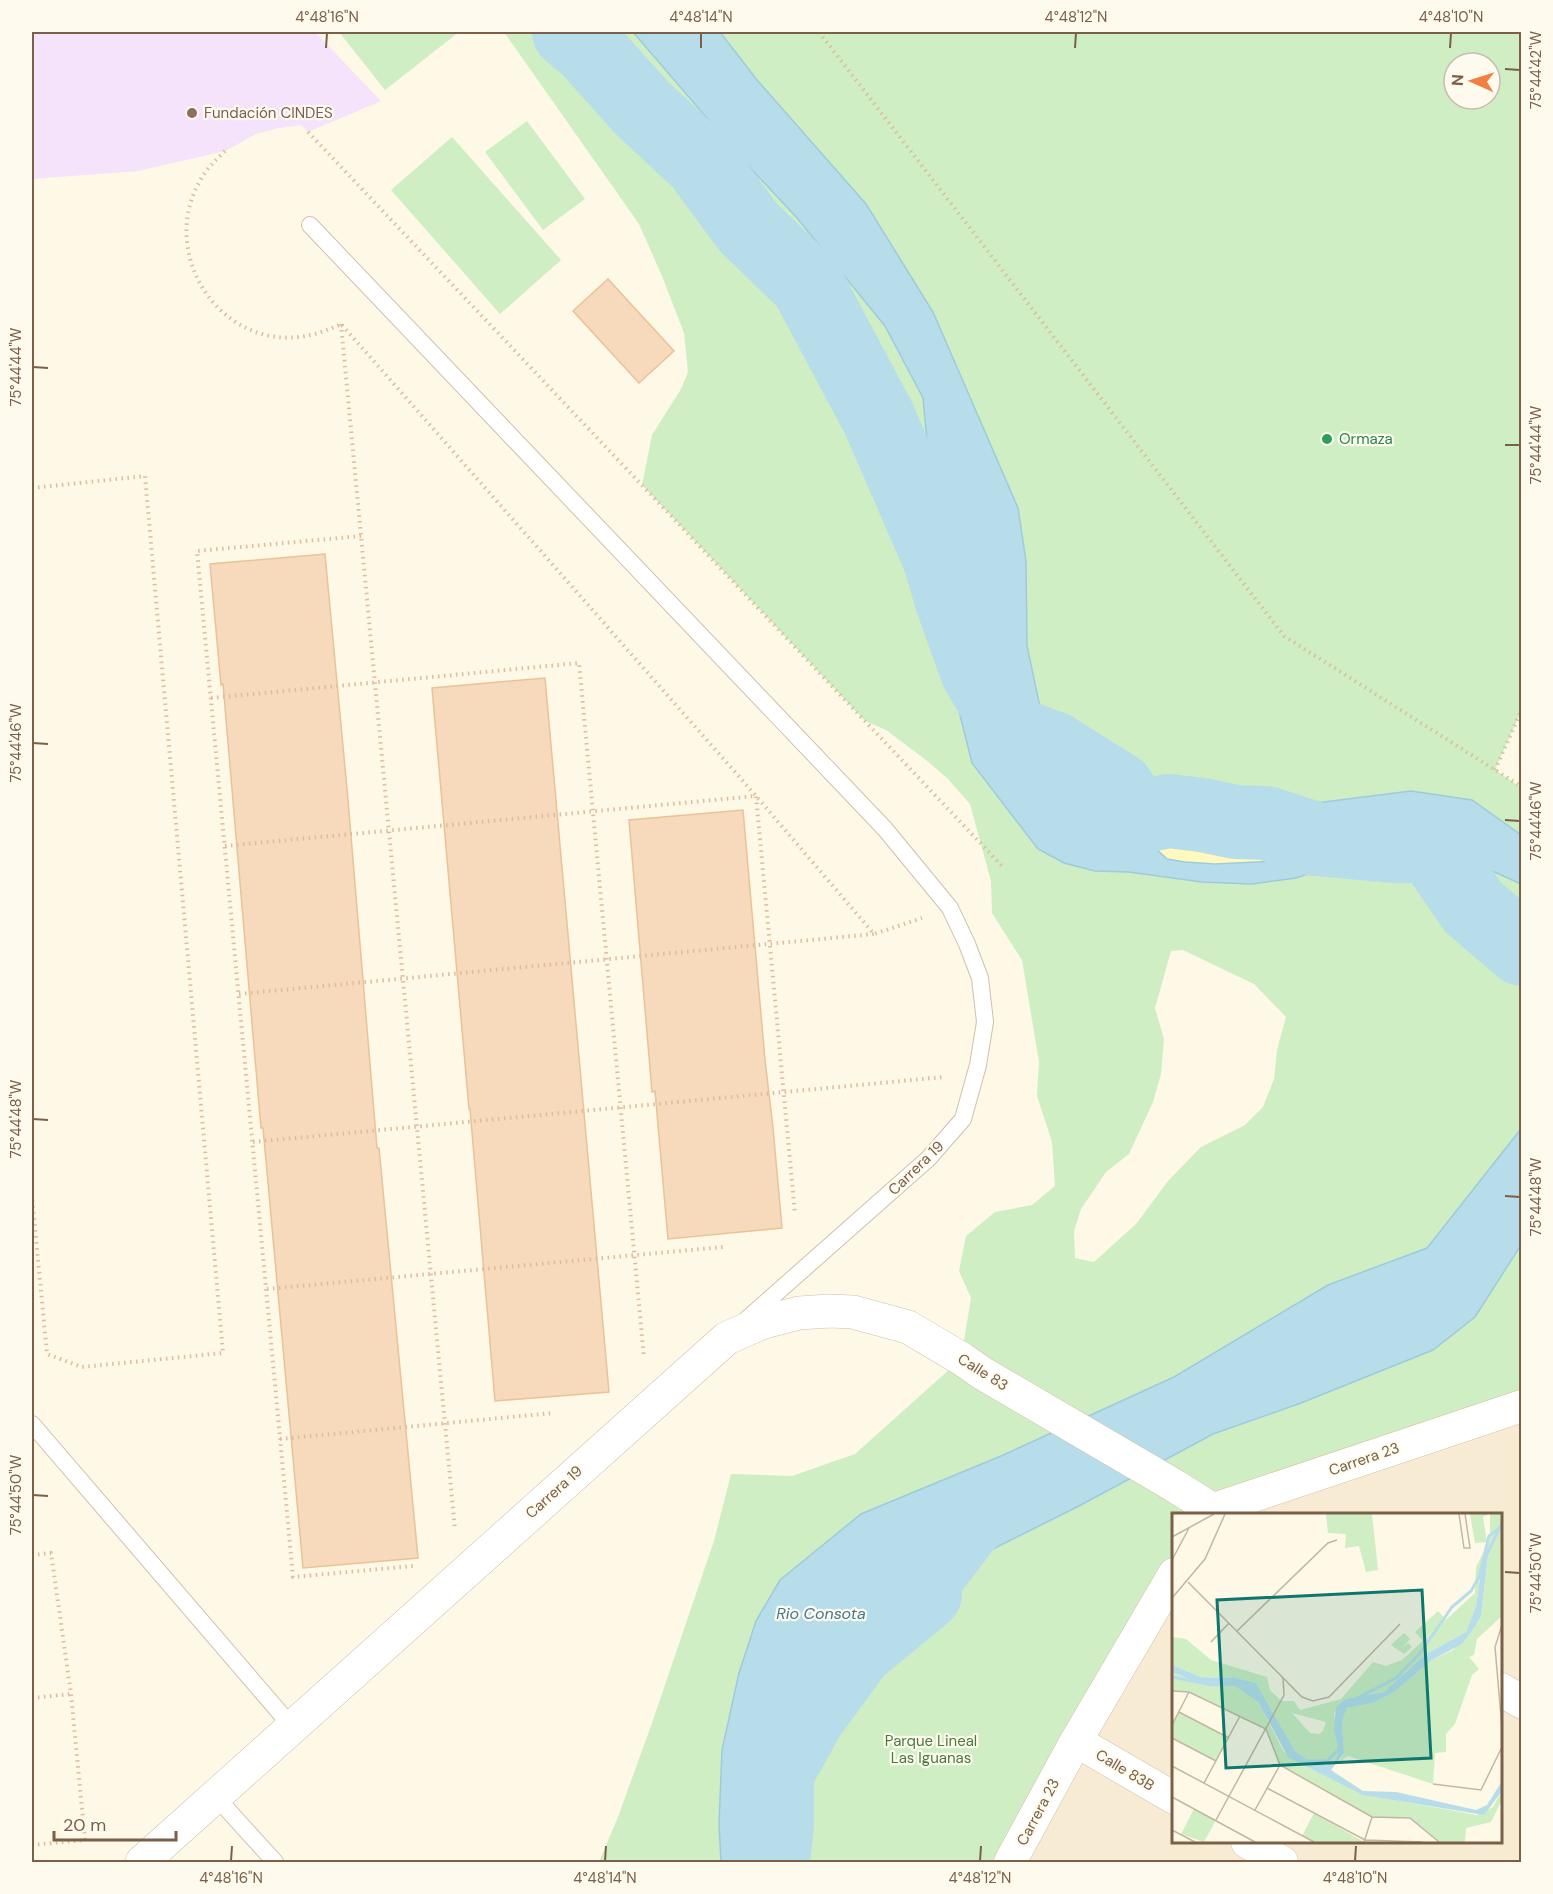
<svg xmlns="http://www.w3.org/2000/svg" width="1553" height="1894" viewBox="0 0 1553 1894" font-family="'DM Sans',sans-serif">
<style>
.residential{fill:#f7ebd4}
.education{fill:#f5e2fb}
.green{fill:#cfeec3;fill-rule:evenodd}
.sand{fill:#fff9bf}
.water{fill:#b8ddea;stroke:#9dcbdd;stroke-width:1.5;fill-rule:evenodd}
.lines{fill:none;stroke-linecap:round;stroke-linejoin:round}
.river{stroke:#b8ddea;stroke-width:74}
.building{fill:#f6dabb;stroke:#eac29a;stroke-width:1.5}
.service-casing{stroke:#d1c0aa;stroke-width:18}
.minor-casing{stroke:#d1c0aa;stroke-width:33}
.tertiary-casing{stroke:#d1c0aa;stroke-width:34}
.path{stroke:#dcbd9d;stroke-width:4;stroke-dasharray:1.5 4.5;stroke-linecap:butt}
.service{stroke:#fff;stroke-width:16}
.minor{stroke:#fff;stroke-width:32}
.tertiary{stroke:#fff;stroke-width:33}
.ticks{fill:none;stroke:#7a6048;stroke-width:2}
.education-dot{fill:#8d6e63;stroke:#fffaee;stroke-width:2}
.leisure-dot{fill:#2e9e5b;stroke:#fffaee;stroke-width:2}
.labels{text-anchor:middle;stroke-width:4.5;stroke-linejoin:round;paint-order:stroke}
.education-label{font-size:15px;fill:#785e54;stroke:#fffaee;text-anchor:start}
.leisure-label{font-size:15px;fill:#27864d;stroke:#fffaee;text-anchor:start}
.street-label{font-size:15px;fill:#7a6048;stroke:#fffaee}
.park-label{font-size:15px;fill:#477b3c;stroke:#fffaee}
.water-label{font-size:16px;font-style:italic;fill:#3f7990;stroke:#fffaee}
.inset-river{fill:none;stroke:#b8ddea;stroke-width:3}
.inset-road{fill:none;stroke:#c5b6a2;stroke-width:1.5}
.view{fill:#0f766e;fill-opacity:0.15;stroke:#0f766e;stroke-width:3}
.inset-edge{fill:none;stroke:#7a6048;stroke-width:3}
.neatline{fill:none;stroke:#7a6048;stroke-width:2}
.ticks-label{font-size:15px;text-anchor:middle;fill:#7a6048}
</style>
<rect width="100%" height="100%" fill="#fef8e6"/>
<path class="residential" d="M1521,1406V1862H1010L1173,1574L1174,1842H1500V1514H1209Z"/>
<path class="education" d="M32,32H315L381,101L308,132L301,125L279,128L256,134L225,151L138,171L32,179Z"/>
<g class="green">
<path d="M339,32H459L385,90Z"/>
<path d="M504,32H633L742,159L797,218L885,326L923,398L929,462L952,601L955,695L1095,871L1129,872L1202,882L1252,884L1296,878L1392,846H1431L1477,864L1521,884V1129L1427,1248L1328,1285L1174,1377L1001,1456L861,1514L780,1580L756,1621L739,1673L722,1750L719,1824L721,1862H599L618,1817L652,1723L714,1541L731,1474L792,1476L855,1454L961,1359L971,1298L959,1271L966,1236L995,1212L1032,1205L1055,1186L1052,1142L1037,1096L1039,1062L1022,960L992,913L991,881L970,804L947,778L926,760L886,730L865,721L642,485L652,435L681,389L688,372L684,333L662,276L639,224ZM1183,950L1254,984L1286,1017L1277,1050L1274,1079L1263,1107L1245,1125L1201,1147L1168,1181L1136,1224L1094,1262L1075,1258L1074,1231L1081,1209L1106,1172L1129,1154L1153,1102L1161,1074L1164,1039L1155,1008L1171,951Z"/>
<path d="M720,32H1521L1522,709L1495,770L1521,787V835L1472,800L1411,791L1308,804L1175,800L1118,789L1075,771L1053,748L1046,735L1027,646L1026,561L1018,508L933,312L866,204L757,80ZM1454,63H1490V99H1454Z"/>
<path d="M527,121L585,199L543,230L485,152Z"/>
<path d="M452,137L561,260L500,314L391,190Z"/>
<path d="M1521,1245V1406L1209,1514H1174L1173,1574L1010,1862H771L768,1830L777,1773L800,1714L857,1650L921,1585L1079,1506L1213,1434L1301,1403L1433,1350L1475,1317Z"/>
</g>
<path class="sand" d="M1147,810L1203,815L1236,822L1266,823L1315,839L1275,861L1215,864L1185,862L1167,859L1148,841L1136,817Z"/>
<g class="water">
<path d="M633,32H720L757,80L866,204L933,312L1018,508L1026,561L1027,646L1046,735L1053,748L1075,771L1118,789L1175,800L1308,804L1411,791L1472,800L1521,835V884L1477,864L1431,846H1392L1296,878L1252,884L1202,882L1129,872L1095,871L1064,863L1038,849L972,763L955,695L952,601L929,462L923,398L885,326L797,218L742,159ZM1148,810L1203,815L1236,822L1266,823L1314,840L1275,861L1215,864L1185,862L1167,859L1148,841L1136,817Z"/>
<path d="M1521,1129V1245L1475,1317L1433,1350L1301,1403L1213,1434L1079,1506L921,1585L857,1650L800,1714L777,1773L768,1830L771,1862H721L719,1824L722,1750L739,1673L756,1621L780,1580L861,1514L1001,1456L1174,1377L1328,1285L1427,1248Z"/>
</g>
<g class="lines">
<g class="river">
<path d="M569,32L588,48L643,109L701,163L748,227L807,284L879,419L940,560L952,601L977,671L1014,734L1053,748L1118,789L1136,817L1169,811L1202,815L1236,822L1266,823L1315,839L1392,846H1431L1473,907L1522,949"/>
<path d="M773,1862L777,1825V1773L808,1717L857,1650L925,1594L920,1585L980,1506"/>
</g>
</g>
<g class="building">
<path d="M608,279L674,351L639,383L573,311Z"/>
<path d="M325,554L348,800L377,1148H379L418,1558L303,1568L263,1128H261L259,1105L223,684L221,685L210,564Z"/>
<path d="M545,678L609,1392L495,1401L470,1109H469L432,688Z"/>
<path d="M743,810L765,1060L773,1128L782,1228L668,1239L655,1091L652,1092L629,820Z"/>
</g>
<g class="lines">
<g class="service-casing">
<g id="service">
<path d="M310,225L885,829L950,908L967,944L980,978L985,1022L978,1065L963,1119L929,1158L747,1319"/>
<path d="M32,1424L293,1728"/>
<path d="M216,1797L275,1862"/>
</g>
</g>
<g class="minor-casing">
<g id="minor">
<path d="M1209,1514L1211,1510L1522,1406"/>
<path d="M1076,1741L1174,1798"/>
<path d="M1247,1842L1282,1862"/>
<path d="M1010,1862L1076,1741L1174,1574"/>
</g>
</g>
<g class="tertiary-casing">
<g id="tertiary">
<path d="M1500,1689L1522,1702"/>
<path d="M142,1862L727,1338L764,1322L799,1313L830,1311L853,1312L908,1327L962,1359L982,1373L1175,1486L1219,1514"/>
</g>
</g>
<g class="path">
<path d="M819,32L1284,636L1522,787"/>
<path d="M308,132L1002,866"/>
<path d="M225,151C215,161 205,170 199,183C167,239 199,316 262,334C290,342 316,336 341,324"/>
<path d="M341,324L455,1530"/>
<path d="M342,325L756,796L874,934L922,918"/>
<path d="M32,488L145,476L223,1353L82,1367L47,1354L32,1196"/>
<path d="M361,536L197,551L293,1577L413,1566"/>
<path d="M211,698L579,663L644,1358"/>
<path d="M1495,770L1522,709"/>
<path d="M225,846L756,796L795,1214"/>
<path d="M239,994L874,934"/>
<path d="M253,1142L944,1077"/>
<path d="M267,1289L723,1247"/>
<path d="M280,1439L553,1413"/>
<path d="M32,1555L51,1553L71,1694L85,1840L32,1845"/>
<path d="M32,1698L71,1694"/>
</g>
<use href="#service" class="service"/>
<use href="#minor" class="minor"/>
<use href="#tertiary" class="tertiary"/>
</g>
<path class="ticks" d="M326,48L327,33M701,48V33M1075,48L1076,33M1450,48L1451,33M1505,69L1520,70M33,367L48,368M1505,445H1520M33,743L48,744M1505,820L1520,821M33,1119L48,1120M1505,1196L1520,1197M33,1495L48,1496M1505,1572L1520,1573M231,1861L232,1846M605,1861L606,1846M980,1861L981,1846M1355,1861L1356,1846"/>
<circle class="education-dot" cx="192" cy="113" r="6"/>
<circle class="leisure-dot" cx="1327" cy="439" r="6"/>
<g class="labels">
<g class="education-label">
<text x="204" y="118">Fundación CINDES</text>
</g>
<g class="leisure-label">
<text x="1339" y="444">Ormaza</text>
</g>
<g class="street-label">
<text transform="translate(916 1168) rotate(-44)" y="5">Carrera 19</text>
<text transform="translate(983 1372) rotate(32)" y="5">Calle 83</text>
<text transform="translate(1364 1459) rotate(-19)" y="5">Carrera 23</text>
<text transform="translate(554 1492) rotate(-42)" y="5">Carrera 19</text>
<text transform="translate(1125 1770) rotate(31)" y="5">Calle 83B</text>
<text transform="translate(1038 1812) rotate(-62)" y="5">Carrera 23</text>
</g>
<g class="park-label">
<text x="931" y="1746">Parque Lineal<tspan x="931" dy="17">Las Iguanas</tspan></text>
</g>
<g class="water-label">
<text x="821" y="1619">Rio Consota</text>
</g>
</g>
<g transform="translate(1172 1513)">
<rect width="330" height="330" fill="#fef8e6"/>
<path d="M154,1H200L206,57L194,59L187,33L173,35L174,21L156,20ZM298,1H317L311,4L315,29L303,30ZM318,1H330V6L311,45L304,93L294,119L254,141L212,179L173,186L162,200L167,236L163,248L154,252L141,251L123,238L84,170L65,165L29,164L0,152V124L14,126L39,147L95,164L98,177L109,188H122L128,197L169,186L201,149L214,153L230,147L303,80L304,54L318,26ZM120,200L154,209L151,218L147,221L138,220ZM330,14V103L305,126L302,142L297,144L307,156L300,162L283,211L274,221V239L263,240L261,271L176,243L167,249L172,240L170,208L175,195L201,190L222,179L260,147L281,137L304,112L309,103L316,43ZM266,98L274,107L251,128L243,119ZM232,120L238,126L230,135L236,130L240,134L232,141L219,132ZM0,159L31,172L69,173L84,185L112,239L200,283L305,302L321,294L330,278V287L319,309L294,315L293,329H267L238,305L200,304L108,252L94,216L17,179L0,178ZM7,199L57,225L44,248L0,225V212ZM22,296L44,307L32,329L9,321ZM142,300L192,329H142L130,323Z" fill="#cfeec3" fill-rule="evenodd"/>
<path d="M330,6V14L316,43L309,103L304,112L290,131L260,147L222,179L201,190L175,195L170,208L172,240L159,257L191,278L224,279L304,297L315,292L330,268V278L312,302L191,282L116,244L84,185L69,173L31,172L0,159V152L29,164L65,165L84,170L123,238L141,251L154,252L163,248L167,236L162,217L164,194L173,186L212,179L254,141L294,119L304,93L311,45Z" fill="#b8ddea"/>
<path class="inset-river" d="M0,164L40,172L63,171L92,191M132,248H155L167,236L168,204L176,190L224,165L248,140L280,94L299,78L307,64L317,23L330,13"/>
<path class="inset-road" d="M287,1L292,35H298L293,1M0,24L42,1M0,47L17,15M16,69L130,184L141,188L157,184L228,111M0,85L33,46L53,1M330,112L323,134L330,215M65,118L156,30L165,27M39,129L57,110M0,178L17,179L94,216L108,252L200,304L238,305L267,329M7,199L57,225M0,212L17,179M0,225L44,248M0,253L142,329M32,270L68,203M261,271L309,277L330,234M95,275L193,327L250,329M0,284L83,329M83,297L108,252M44,307L112,182L111,165M0,317L23,329M192,329L200,304"/>
<path class="view" d="M250,77L259,245L54,255L45,87Z"/>
<rect width="330" height="330" class="inset-edge"/>
</g>
<rect width="1553" height="1894" fill="none" stroke="#fffaee" stroke-width="66"/>
<g transform="translate(1472 81) rotate(273)"><circle r="28" fill="#fffaee" stroke="#cabcac" stroke-width="1.5"/>
<path d="M0-4.5L10 22L0 15L-10 22Z" fill="#f27e41"/>
<text y="-9" font-size="16" font-weight="bold" text-anchor="middle" fill="#7a6048">N</text>
</g>
<path d="M54 1831v9h122v-9" fill="none" stroke="#7a6048" stroke-width="3"/>
<text x="63" y="1831" font-size="18" fill="#7a6048" stroke="#fffaee" stroke-width="4.5" paint-order="stroke">20 m</text>
<rect x="33" y="33" width="1487" height="1828" class="neatline"/>
<g class="ticks-label">
<text x="327" y="22">4°48'16"N</text>
<text x="701" y="22">4°48'14"N</text>
<text x="1076" y="22">4°48'12"N</text>
<text x="1451" y="22">4°48'10"N</text>
<text transform="translate(1536 70) rotate(-90)" y="5">75°44'42"W</text>
<text transform="translate(16 367) rotate(-90)" y="5">75°44'44"W</text>
<text transform="translate(1536 445) rotate(-90)" y="5">75°44'44"W</text>
<text transform="translate(16 743) rotate(-90)" y="5">75°44'46"W</text>
<text transform="translate(1536 821) rotate(-90)" y="5">75°44'46"W</text>
<text transform="translate(16 1119) rotate(-90)" y="5">75°44'48"W</text>
<text transform="translate(1536 1197) rotate(-90)" y="5">75°44'48"W</text>
<text transform="translate(16 1495) rotate(-90)" y="5">75°44'50"W</text>
<text transform="translate(1536 1573) rotate(-90)" y="5">75°44'50"W</text>
<text x="231" y="1883">4°48'16"N</text>
<text x="605" y="1883">4°48'14"N</text>
<text x="980" y="1883">4°48'12"N</text>
<text x="1355" y="1883">4°48'10"N</text>
</g>
</svg>
